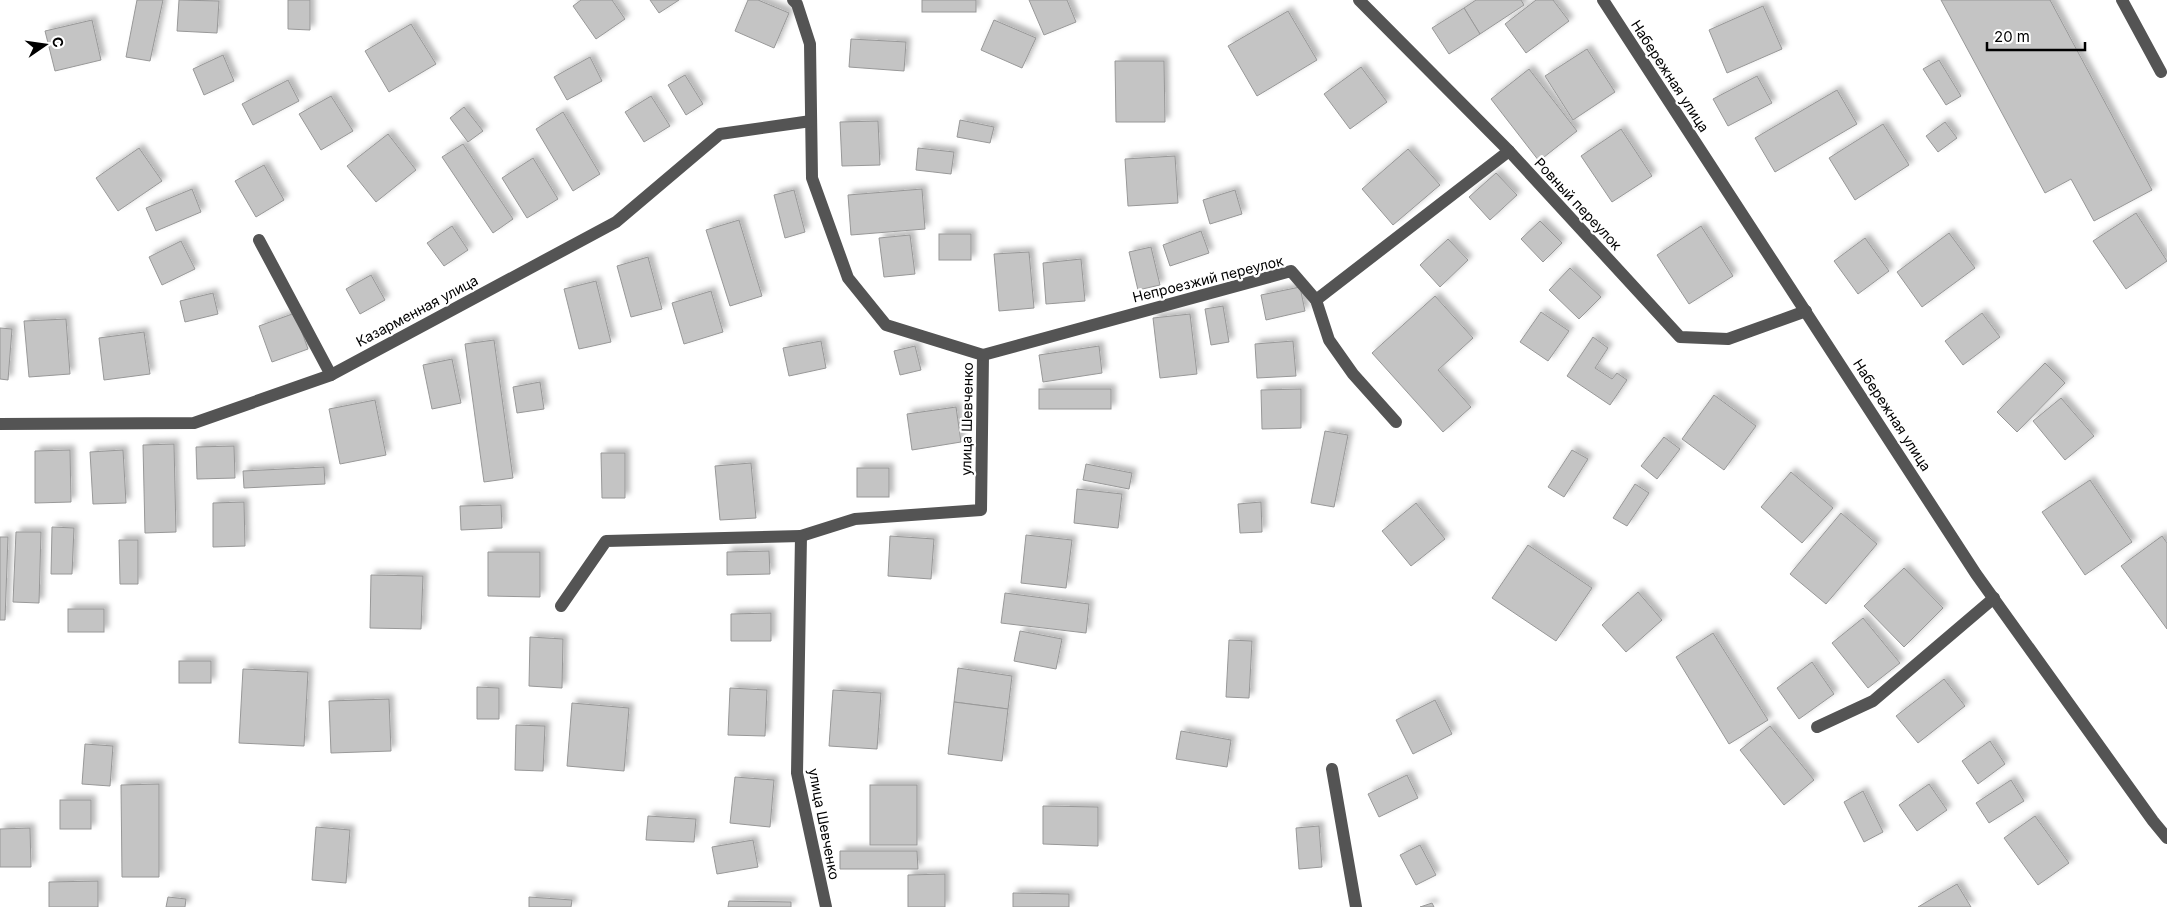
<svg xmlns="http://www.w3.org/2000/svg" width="2167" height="907" viewBox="0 0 2167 907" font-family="Inter,sans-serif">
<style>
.building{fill:#c4c4c4;stroke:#989898;filter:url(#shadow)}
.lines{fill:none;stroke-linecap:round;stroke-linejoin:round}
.minor{stroke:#545454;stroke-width:12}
.labels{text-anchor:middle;stroke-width:4.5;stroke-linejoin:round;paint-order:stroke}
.street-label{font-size:14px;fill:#000;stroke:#fff}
</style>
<defs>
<filter id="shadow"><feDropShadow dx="4.5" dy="-4.5" stdDeviation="2.5" flood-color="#0004"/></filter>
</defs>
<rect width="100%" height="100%" fill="#fff"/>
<g class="building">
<path d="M137,0H163L150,61L126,57Z"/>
<path d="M179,0L219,1L217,33L177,31Z"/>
<path d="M288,0H310V30L288,29Z"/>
<path d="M581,0H612L625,19L596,39L573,6Z"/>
<path d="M650,0H679L659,13Z"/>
<path d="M748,0H758L789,13L774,48L735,31Z"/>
<rect x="922" y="0" width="54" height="12"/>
<path d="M1029,0H1067L1076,22L1044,35Z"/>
<path d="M1476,0H1521L1524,5L1480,34L1464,8Z"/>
<path d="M1536,0H1553L1569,21L1526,53L1505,24Z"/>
<path d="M1941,0H2050L2152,190L2094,221L2071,179L2045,193Z"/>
<path d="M1763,6L1782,49L1727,73L1709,30Z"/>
<path d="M1464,8L1480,34L1449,54L1432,28Z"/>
<path d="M1288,11L1317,60L1257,96L1228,46Z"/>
<path d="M92,20L101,60L55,71L45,31Z"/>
<path d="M994,20L1036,38L1022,68L981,50Z"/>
<path d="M411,24L436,64L389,92L365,51Z"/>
<path d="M851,39L906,42L904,71L849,67Z"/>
<path d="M1587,49L1615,92L1573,120L1545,76Z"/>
<path d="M223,55L234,81L204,95L193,69Z"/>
<path d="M590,57L602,81L567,100L554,77Z"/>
<path d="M1939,60L1961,96L1946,105L1923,69Z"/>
<path d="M1115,61H1164L1165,122H1116Z"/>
<path d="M1361,67L1387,102L1350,129L1324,94Z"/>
<path d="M1529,69L1577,131L1539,161L1491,99Z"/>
<path d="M685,75L703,104L686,115L668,85Z"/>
<path d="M1757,76L1772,103L1728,126L1713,99Z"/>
<path d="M288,80L299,101L253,125L242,104Z"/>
<path d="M1837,90L1857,124L1775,172L1755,138Z"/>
<path d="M331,96L353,131L321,150L299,114Z"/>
<path d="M651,96L670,126L644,142L625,112Z"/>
<path d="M464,107L483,131L468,142L450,118Z"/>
<path d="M563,112L600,174L573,191L536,129Z"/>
<path d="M960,120L994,127L990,143L957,137Z"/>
<path d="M878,121L880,165L842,166L840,122Z"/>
<path d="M1945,122L1957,138L1938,152L1926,136Z"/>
<path d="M1883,124L1909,165L1855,200L1829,158Z"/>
<path d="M1621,129L1652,176L1612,202L1581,156Z"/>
<path d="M388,134L416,170L376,202L347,166Z"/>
<path d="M463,144L513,219L493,233L442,157Z"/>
<path d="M139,148L162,181L118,211L96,178Z"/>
<path d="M918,148L954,152L951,174L916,170Z"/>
<path d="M1408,149L1440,185L1393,225L1362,189Z"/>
<path d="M1175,156L1178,203L1128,206L1125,159Z"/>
<path d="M533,158L558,199L527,218L502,178Z"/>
<path d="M264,165L284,200L256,217L235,181Z"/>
<path d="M1496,173L1517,195L1490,220L1469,197Z"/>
<path d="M192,189L201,212L156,231L146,208Z"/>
<path d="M922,189L925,229L851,235L848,195Z"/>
<path d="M794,190L805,232L785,238L774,195Z"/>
<path d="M1235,190L1242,214L1210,224L1203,200Z"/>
<path d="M2136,213L2167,261L2126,289L2093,241Z"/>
<path d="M739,220L762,296L730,306L706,230Z"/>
<path d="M1540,221L1562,243L1543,262L1521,239Z"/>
<path d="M452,226L468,250L444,266L427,243Z"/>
<path d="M1701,226L1733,276L1689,304L1657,255Z"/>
<path d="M1201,231L1209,253L1170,266L1163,245Z"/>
<path d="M1949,233L1975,268L1922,307L1897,272Z"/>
<rect x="939" y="234" width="32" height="26"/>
<path d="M910,235L915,274L884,277L879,238Z"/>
<path d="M1865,238L1889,271L1858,294L1834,261Z"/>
<path d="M1448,239L1468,260L1440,287L1420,265Z"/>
<path d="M181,241L195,269L162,285L149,257Z"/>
<path d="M1151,247L1160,285L1138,290L1129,252Z"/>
<path d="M1029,252L1034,308L999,311L994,254Z"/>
<path d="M648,257L662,309L631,317L617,266Z"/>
<path d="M1081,259L1085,301L1046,304L1043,263Z"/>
<path d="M1570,268L1601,297L1579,319L1549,290Z"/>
<path d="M371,275L385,300L360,314L346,289Z"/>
<path d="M596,281L611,342L579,349L564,289Z"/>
<path d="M1300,287L1305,311L1266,320L1261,295Z"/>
<path d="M711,291L723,332L684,344L672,303Z"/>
<path d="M213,293L218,314L185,322L180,301Z"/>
<path d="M1435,296L1473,338L1438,370L1471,407L1443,432L1372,353Z"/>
<path d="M1223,306L1229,342L1211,345L1205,309Z"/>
<path d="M1541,312L1569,331L1548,361L1520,342Z"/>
<path d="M295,313L308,349L272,362L259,326Z"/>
<path d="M1982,313L2000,337L1963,365L1945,341Z"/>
<path d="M1190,314L1197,374L1160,378L1153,318Z"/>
<path d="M66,319L70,374L29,377L24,321Z"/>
<path d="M0,328L12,329L8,380L0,379Z"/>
<path d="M144,332L150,374L104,380L99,338Z"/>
<path d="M1593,337L1608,348L1595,368L1612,379L1617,373L1627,380L1610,405L1567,376Z"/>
<path d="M494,340L513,478L484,482L465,344Z"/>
<path d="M821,341L826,368L789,376L783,348Z"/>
<path d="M1293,341L1296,376L1257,378L1255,344Z"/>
<path d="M915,346L921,370L900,375L894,351Z"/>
<path d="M1099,346L1102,373L1043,382L1039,355Z"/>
<path d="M452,359L461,403L432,409L423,365Z"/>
<path d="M2045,363L2065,383L2017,432L1997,412Z"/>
<path d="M540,382L544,409L517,413L513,387Z"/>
<rect x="1039" y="389" width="72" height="20"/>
<path d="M1301,389V428L1262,429L1261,390Z"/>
<path d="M1714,395L1756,426L1724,470L1682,439Z"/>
<path d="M2061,398L2094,436L2065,460L2033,421Z"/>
<path d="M375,400L386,455L340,464L329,409Z"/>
<path d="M956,407L961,442L912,450L907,414Z"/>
<path d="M1325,431L1348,435L1334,507L1311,503Z"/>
<path d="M1664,437L1680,449L1657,479L1641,466Z"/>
<path d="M174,444L176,532L145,533L143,445Z"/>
<path d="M234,446L235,478L197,479L196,447Z"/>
<path d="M70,450L71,502L35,503V451Z"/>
<path d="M123,450L126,503L93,504L90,452Z"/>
<path d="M1572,450L1588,459L1564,497L1548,487Z"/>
<path d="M601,453H625V498H602Z"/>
<path d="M751,463L756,518L720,520L715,466Z"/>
<path d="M1086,464L1132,473L1129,489L1083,480Z"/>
<path d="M324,467L325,484L244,488L243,471Z"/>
<rect x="857" y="468" width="32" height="29"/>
<path d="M1791,472L1833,508L1802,543L1761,507Z"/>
<path d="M2090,480L2132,542L2085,575L2042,512Z"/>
<path d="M1635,484L1649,493L1627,526L1613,518Z"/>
<path d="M1077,489L1122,494L1118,528L1074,523Z"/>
<path d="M244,502L245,546L213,547V503Z"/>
<path d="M1261,502L1262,532L1240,533L1238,504Z"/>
<path d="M1416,503L1445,539L1411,566L1382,531Z"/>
<path d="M501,505L502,528L461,530L460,506Z"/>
<path d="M1841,513L1877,544L1826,604L1790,574Z"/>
<path d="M52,527L74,528L72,574H51Z"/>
<path d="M16,532H41L39,603L13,602Z"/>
<path d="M1026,535L1072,540L1066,588L1021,583Z"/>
<path d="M890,536L934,539L931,579L888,576Z"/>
<path d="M2162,536L2167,543V629L2121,566Z"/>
<path d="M0,537H8L5,620H0Z"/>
<path d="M119,540H138V584H120Z"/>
<path d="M1528,545L1592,588L1556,641L1492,598Z"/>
<path d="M769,551L770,574L727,575V552Z"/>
<path d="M488,552H540V597L488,596Z"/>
<path d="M1904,568L1943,608L1904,647L1864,606Z"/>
<path d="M371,575L423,576L421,629L370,628Z"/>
<path d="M1638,592L1662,620L1626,652L1602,625Z"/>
<path d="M1005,593L1089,604L1086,633L1001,623Z"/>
<rect x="68" y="609" width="36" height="23"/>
<path d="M771,613V641H731V614Z"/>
<path d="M1863,618L1900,663L1868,688L1832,643Z"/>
<path d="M1020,631L1062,639L1056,669L1014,661Z"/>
<path d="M1713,633L1768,720L1729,744L1676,657Z"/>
<path d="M530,637L563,639L562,688L529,686Z"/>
<path d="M1229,640L1252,641L1249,698L1226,697Z"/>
<rect x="179" y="661" width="32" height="22"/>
<path d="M1812,662L1834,694L1799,719L1777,688Z"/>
<path d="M958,668L1012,676L1008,709L954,702Z"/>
<path d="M243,669L308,672L304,746L239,743Z"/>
<path d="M1944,679L1965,706L1918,743L1896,716Z"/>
<path d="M477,687L499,688V719H477Z"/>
<path d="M730,688L767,690L765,736L728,735Z"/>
<path d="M833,690L881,693L877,749L829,746Z"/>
<path d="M389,699L391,751L331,753L329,701Z"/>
<path d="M1435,700L1452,734L1413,754L1396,720Z"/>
<path d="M954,702L1008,709L1002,761L948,754Z"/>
<path d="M572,703L629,708L624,771L567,766Z"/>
<path d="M516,725L545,726L543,771L515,770Z"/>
<path d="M1770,726L1814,780L1784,805L1740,750Z"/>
<path d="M1181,731L1231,740L1227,767L1176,759Z"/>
<path d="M1990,741L2005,764L1978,784L1962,761Z"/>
<path d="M85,744L113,746L110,786L82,784Z"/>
<path d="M1407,775L1418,798L1379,817L1368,794Z"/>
<path d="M735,777L774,780L770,827L730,823Z"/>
<path d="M2011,780L2024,801L1989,823L1976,803Z"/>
<path d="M159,784V877H122L121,785Z"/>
<path d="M1929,784L1947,810L1917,831L1899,805Z"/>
<rect x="870" y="785" width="47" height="60"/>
<path d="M1863,791L1883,832L1864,842L1844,802Z"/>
<rect x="60" y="800" width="31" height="29"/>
<path d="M1043,806L1098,807V846L1043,844Z"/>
<path d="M648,816L696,819L694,842L646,840Z"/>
<path d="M2035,816L2069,863L2038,885L2004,838Z"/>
<path d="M1319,826L1322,867L1299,869L1296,828Z"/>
<path d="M316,827L350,830L346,883L312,880Z"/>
<path d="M30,828L31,867H0V829Z"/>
<path d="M753,840L758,867L717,874L712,847Z"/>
<path d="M1420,845L1436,875L1416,885L1400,855Z"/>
<path d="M840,851H917L918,869H840Z"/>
<path d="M945,874V907H908V875Z"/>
<path d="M98,881V907H49V882Z"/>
<path d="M1957,884L1971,907H1918Z"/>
<path d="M1013,893L1069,894V907H1013Z"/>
<path d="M168,897L186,899L185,907H166Z"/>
<path d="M529,897L572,900L571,907H529Z"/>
<path d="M729,901L791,902V907H728Z"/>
<path d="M1432,903L1434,907H1420Z"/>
</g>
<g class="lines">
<g class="minor">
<path d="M793,0L797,4L810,44L812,178L848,278L886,325L983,355L981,510L855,519L801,536L797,773L826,907"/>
<path d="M1359,0L1509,151L1680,337L1728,339L1806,311"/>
<path d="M1603,0L1976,574L2153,821L2167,838"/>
<path d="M2122,0L2161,72"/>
<path d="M259,240L331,375"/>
<path d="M1316,300L1509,151"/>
<path d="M983,355L1291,271L1316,300L1329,340L1353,374L1396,422"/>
<path d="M0,424L194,423L331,375L616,222L720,134L811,121"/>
<path d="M561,606L606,541L801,536"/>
<path d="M1817,727L1873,701L1994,598"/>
<path d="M1332,769L1356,907"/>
</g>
</g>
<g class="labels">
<g class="street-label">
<text transform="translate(1670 76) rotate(57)" y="5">Набережная улица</text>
<text transform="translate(1578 204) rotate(47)" y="5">Ровный переулок</text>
<text transform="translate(1208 279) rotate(-14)" y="5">Непроезжий переулок</text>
<text transform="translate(417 311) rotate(-28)" y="5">Казарменная улица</text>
<text transform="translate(1892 415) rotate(57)" y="5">Набережная улица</text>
<text transform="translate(967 419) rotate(-89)" y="5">улица Шевченко</text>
<text transform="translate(824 824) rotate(79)" y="5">улица Шевченко</text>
</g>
</g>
<g transform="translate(45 45) rotate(77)" stroke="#ffffff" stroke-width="4" paint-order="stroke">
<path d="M0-4L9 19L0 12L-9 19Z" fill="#000000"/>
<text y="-8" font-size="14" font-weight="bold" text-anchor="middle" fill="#000000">С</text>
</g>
<path d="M1987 42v8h98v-8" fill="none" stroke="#000000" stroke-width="2.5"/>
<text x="1994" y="42" font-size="15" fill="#000000" stroke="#ffffff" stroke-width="4" paint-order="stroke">20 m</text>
</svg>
